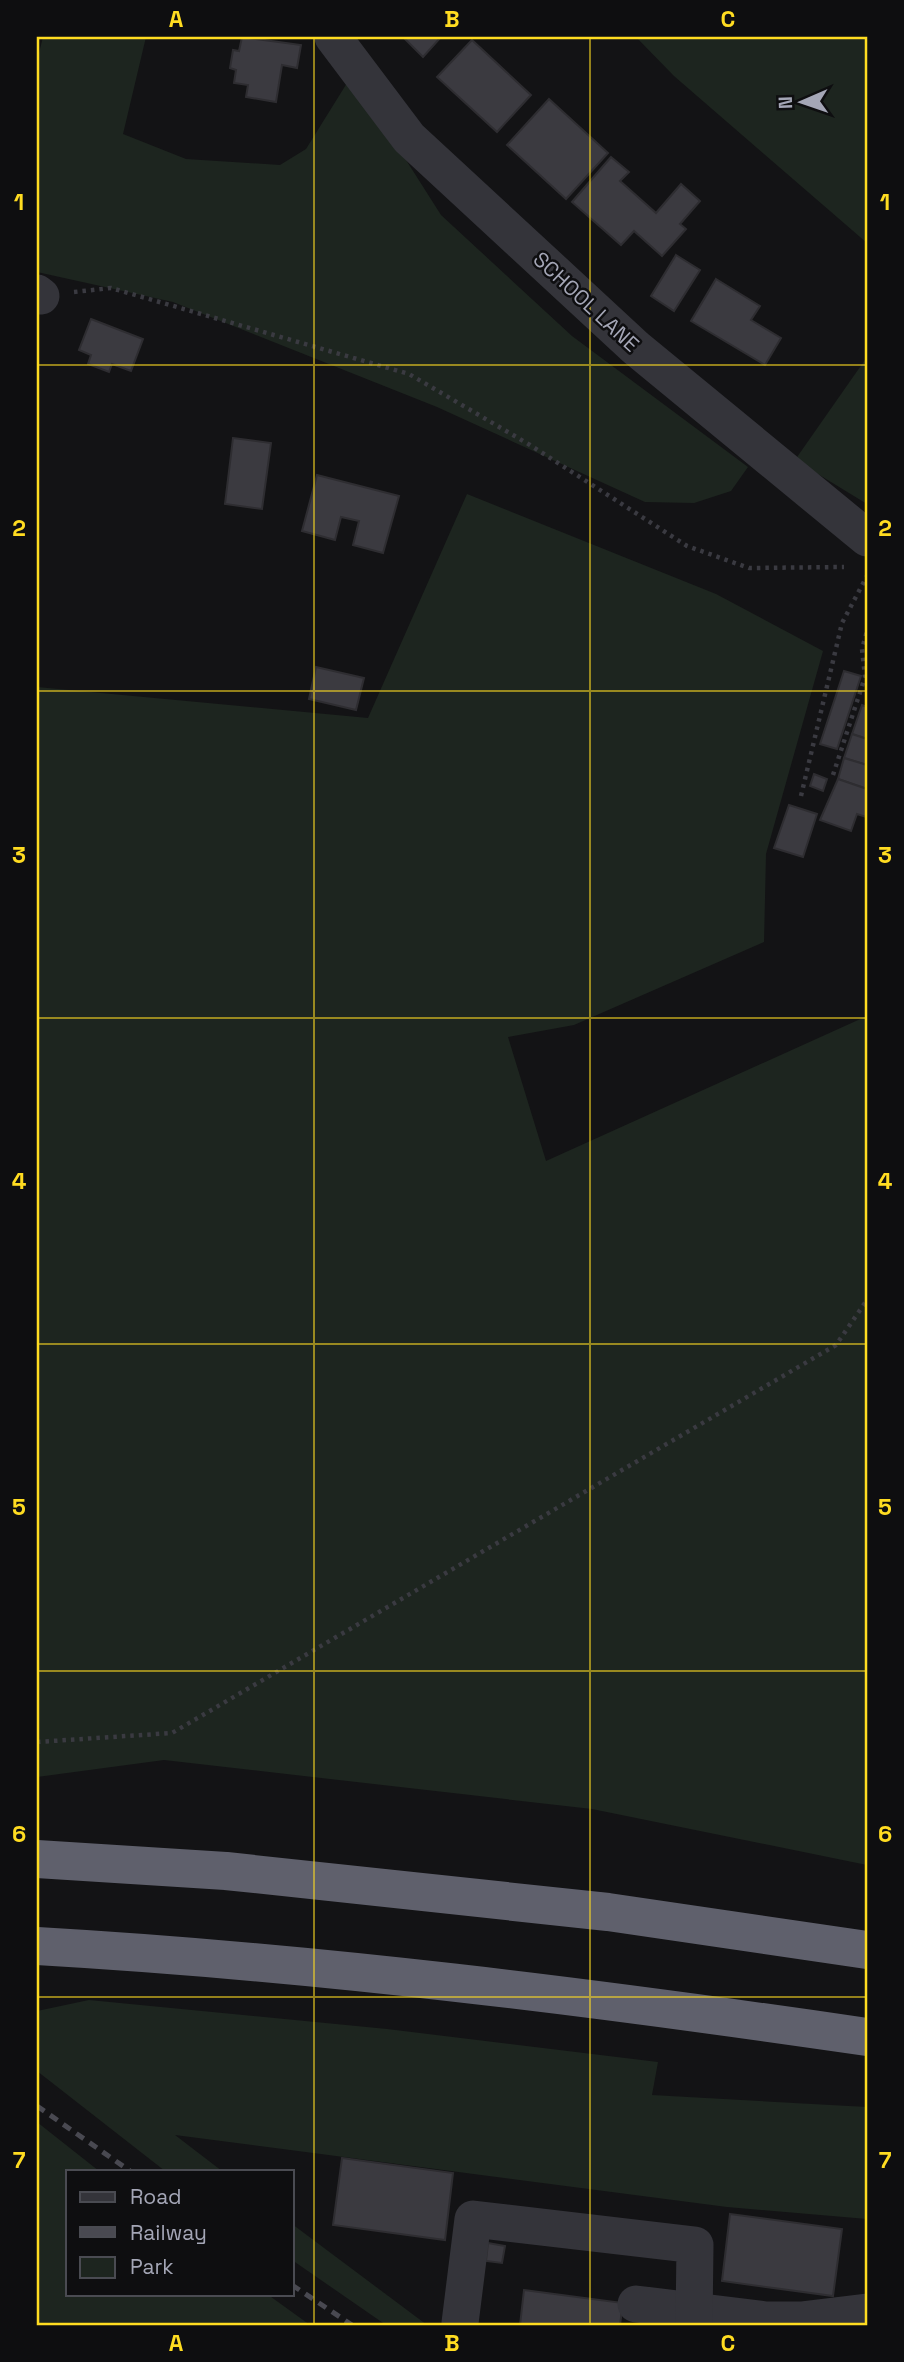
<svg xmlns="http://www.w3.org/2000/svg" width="904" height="2362" viewBox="0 0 904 2362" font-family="'Space Grotesk',sans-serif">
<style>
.green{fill:#1d251f}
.building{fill:#3b3a40;stroke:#2e2d31;stroke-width:2}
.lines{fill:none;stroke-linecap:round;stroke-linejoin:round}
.path{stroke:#3a3a41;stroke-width:4.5;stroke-dasharray:3.5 5;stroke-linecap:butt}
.minor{stroke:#34343a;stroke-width:37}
.highway{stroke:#5f606c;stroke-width:38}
.rail{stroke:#494951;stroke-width:5;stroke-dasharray:9 7;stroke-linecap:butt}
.grid{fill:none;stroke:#ffdc21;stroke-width:2;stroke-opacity:0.55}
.labels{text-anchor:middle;stroke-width:5;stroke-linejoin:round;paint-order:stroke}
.street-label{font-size:21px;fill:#a4a6b6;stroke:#0e0e10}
.neatline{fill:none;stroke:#ffdc21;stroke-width:2.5}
.grid-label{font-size:23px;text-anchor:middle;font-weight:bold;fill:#ffdc21}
</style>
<rect width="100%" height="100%" fill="#131315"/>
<g class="green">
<path d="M43,37H146L123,134L186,159L280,165L306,149L352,75L441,215L572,336L748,467L731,491L694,503L645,502L437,407L173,302L37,272V61Z"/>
<path d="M636,37H867V243L674,76Z"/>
<path d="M867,357V504L795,460Z"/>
<path d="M467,494L716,594L823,651L766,854L764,942L574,1025L508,1037L546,1161L867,1016V1865L592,1809L164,1760L37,1777V687L368,718Z"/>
<path d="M89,2000L387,2029L658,2062L652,2095L867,2107V2219L727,2207L175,2135L222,2171H165L37,2071V2011Z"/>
<path d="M37,2122L99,2171H68V2294H267L310,2325H37Z"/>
<path d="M292,2224L427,2325H386L292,2260Z"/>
</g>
<g class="building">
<path d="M242,37L301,45L297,68L282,65L276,102L246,97L248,85L234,83L236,70L230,68L233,50L239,51Z"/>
<path d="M407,37H441L423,57L405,39Z"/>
<path d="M472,40L531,95L497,132L437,77Z"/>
<path d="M549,99L608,153L566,199L507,145Z"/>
<path d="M611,157L629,172L620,181L656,213L681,184L700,201L680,224L686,229L662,256L634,231L621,245L572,202Z"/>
<path d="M676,255L700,270L674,311L651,296Z"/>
<path d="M716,279L760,306L751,320L781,338L765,365L691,321Z"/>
<path d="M91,319L143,339L131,371L112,364L109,372L88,364L91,355L79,350Z"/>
<path d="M233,438L271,443L262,509L225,504Z"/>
<path d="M317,475L399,496L383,553L353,545L359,521L341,517L335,540L302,531Z"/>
<path d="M316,667L364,678L356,710L309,699Z"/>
<path d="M844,671L861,676L837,749L820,744Z"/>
<path d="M862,705L867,707V739L852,734Z"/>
<path d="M852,734L867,739V765L844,758Z"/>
<path d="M844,758L867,765V789L838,779Z"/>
<path d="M814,774L827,779L823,791L810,786Z"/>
<path d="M838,779L867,789L866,817L857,814L851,831L820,820Z"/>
<path d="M789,805L817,814L803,857L774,848Z"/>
<path d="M342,2158L453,2173L445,2240L333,2225Z"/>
<path d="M730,2214L842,2229L833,2296L722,2281Z"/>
<path d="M488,2243L505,2246L502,2263L486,2261Z"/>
<path d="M524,2290L623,2303L620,2325H520Z"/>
</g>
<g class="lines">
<g class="path">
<path d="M74,292L111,288L409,374L530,445L687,546L749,568L844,567"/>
<path d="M833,775L865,677L862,649L867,631"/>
<path d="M801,796L842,623L867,576"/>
<path d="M37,1742L172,1733L836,1345L867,1300"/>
</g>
<g class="minor">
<path d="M333,37L409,138L636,348L867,538"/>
<path d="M37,293L41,296"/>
<path d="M636,2304L766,2320H801L867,2312"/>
<path d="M460,2323L473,2219L695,2245L694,2325"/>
</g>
<g class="highway">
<path d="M37,1859L226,1871L608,1912L867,1950"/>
<path d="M37,1946C315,1962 592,1997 867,2037"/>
</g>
<g class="rail">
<path d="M37,2106L130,2171"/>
<path d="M292,2285L352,2325"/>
</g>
</g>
<path class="grid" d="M314,37V2325M590,37V2325M37,365H867M37,691H867M37,1018H867M37,1344H867M37,1671H867M37,1997H867"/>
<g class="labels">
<g class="street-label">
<text transform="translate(586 302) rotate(43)" y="7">SCHOOL LANE</text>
</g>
</g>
<rect width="904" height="2362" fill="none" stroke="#0e0e10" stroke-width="77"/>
<rect x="66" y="2170" width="228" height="126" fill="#0e0e10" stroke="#4a4b52" stroke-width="2"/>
<rect x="80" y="2192" width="35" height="10" fill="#34343a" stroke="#4a4b52" stroke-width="2"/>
<text x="130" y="2204" font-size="21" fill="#a4a6b6">Road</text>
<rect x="80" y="2227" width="35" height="10" fill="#494951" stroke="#4a4b52" stroke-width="2"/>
<text x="130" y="2240" font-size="21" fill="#a4a6b6">Railway</text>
<rect x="80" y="2257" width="35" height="21" fill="#1d251f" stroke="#4a4b52" stroke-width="2"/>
<text x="130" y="2274" font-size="21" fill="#a4a6b6">Park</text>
<g transform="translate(802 102) rotate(268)" stroke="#0e0e10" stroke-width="5" paint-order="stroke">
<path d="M0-5L12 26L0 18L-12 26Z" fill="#a4a6b6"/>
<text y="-10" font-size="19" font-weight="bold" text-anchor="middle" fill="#a4a6b6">N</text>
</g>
<rect x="38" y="38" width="828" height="2286" class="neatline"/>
<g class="grid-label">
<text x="176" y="27">A</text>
<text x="452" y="27">B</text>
<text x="728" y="27">C</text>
<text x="19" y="210">1</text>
<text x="885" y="210">1</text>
<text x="19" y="536">2</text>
<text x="885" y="536">2</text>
<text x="19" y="863">3</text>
<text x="885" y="863">3</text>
<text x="19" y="1189">4</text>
<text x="885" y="1189">4</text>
<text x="19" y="1515">5</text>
<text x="885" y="1515">5</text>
<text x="19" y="1842">6</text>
<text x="885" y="1842">6</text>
<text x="19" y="2168">7</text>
<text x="885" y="2168">7</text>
<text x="176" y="2351">A</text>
<text x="452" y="2351">B</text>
<text x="728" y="2351">C</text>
</g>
</svg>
